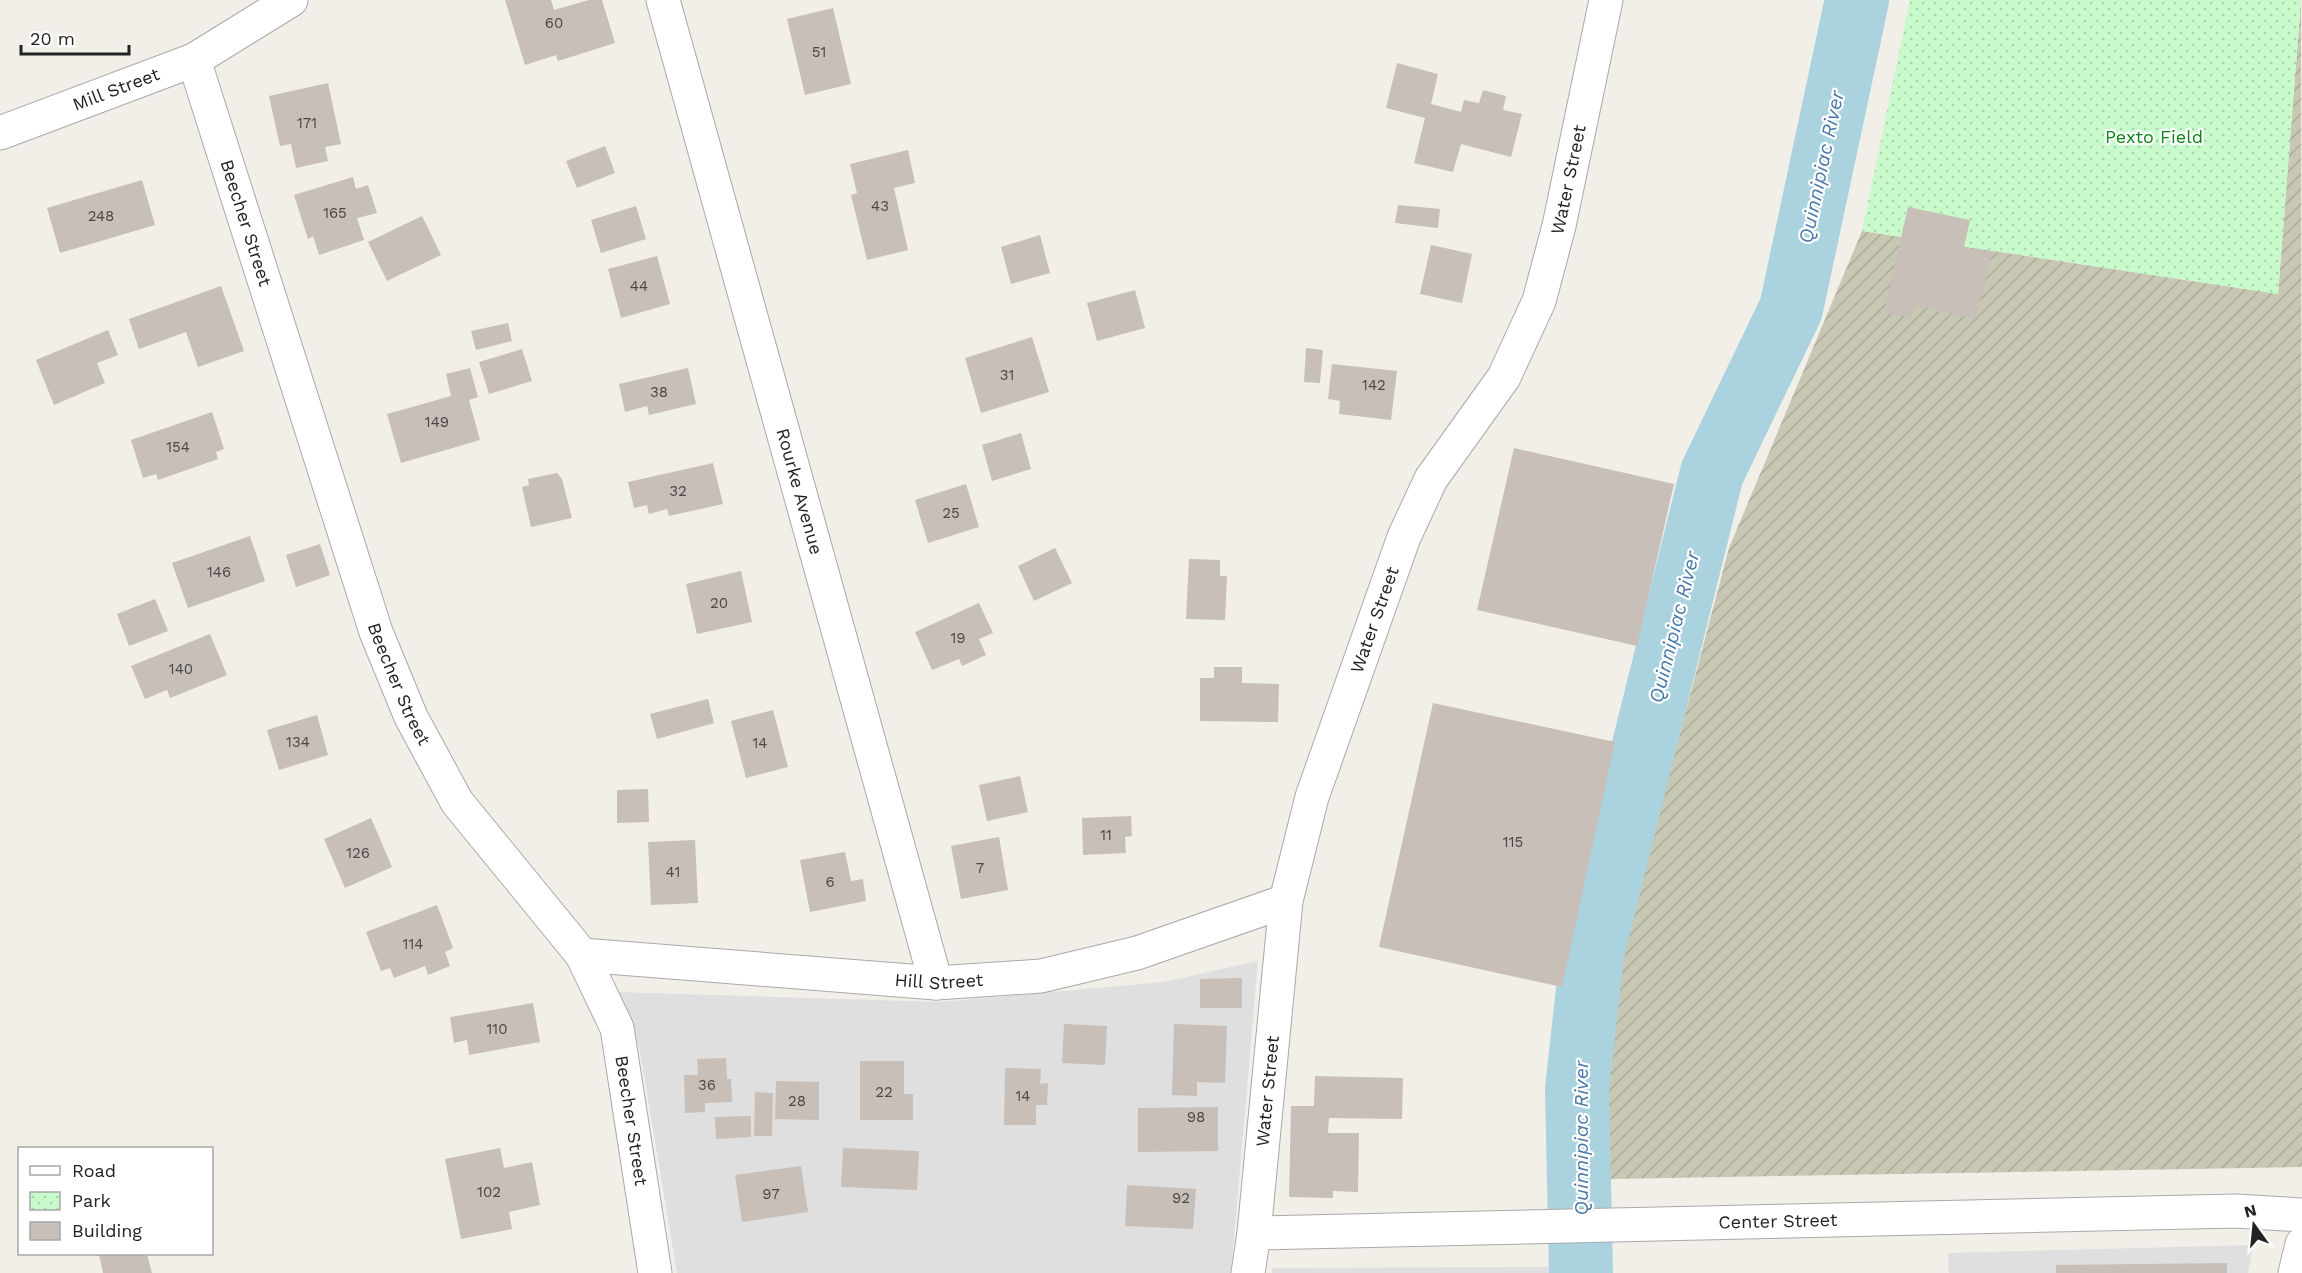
<svg xmlns="http://www.w3.org/2000/svg" width="2302" height="1273" viewBox="0 0 2302 1273" font-family="'Work Sans',sans-serif">
<style>
.residential{fill:#e0dfdf}
.construction{fill:url(#construction-furrows)}
.forest{fill:url(#forest-crowns)}
.park{fill:url(#park-dots)}
.lines{fill:none;stroke-linecap:round;stroke-linejoin:round}
.river{stroke:#aad3df;stroke-width:64}
.building{fill:#c7bfb8}
.minor-casing{stroke:#a9a9a9;stroke-width:35}
.minor{stroke:#fff;stroke-width:33}
.labels{text-anchor:middle;stroke-width:4.5;stroke-linejoin:round;paint-order:stroke}
.number-label{font-size:15px;fill:#4b4948}
.street-label{font-size:18px;fill:#222;stroke:#fff}
.park-label{font-size:18px;fill:#0c8416;stroke:#fff}
.water-label{font-size:20px;font-style:italic;fill:#4a7aab;stroke:#fff}
</style>
<defs>
<pattern id="construction-furrows" width="10" height="10" patternUnits="userSpaceOnUse" patternTransform="scale(1.5)"><rect width="10" height="10" fill="#c7c7b4"/><path d="M-1 1l2-2M0 10L10 0M9 11l2-2" fill="none" stroke="#abab9a"/></pattern>
<pattern id="forest-crowns" width="20" height="18" patternUnits="userSpaceOnUse" patternTransform="scale(1.5)"><rect width="20" height="18" fill="#add19e"/><path d="M2 6a3 3 0 1 1 6 0M12 15a3 3 0 1 1 6 0" fill="none" stroke="#95b388"/></pattern>
<pattern id="park-dots" width="8" height="8" patternUnits="userSpaceOnUse" patternTransform="scale(1.5)"><rect width="8" height="8" fill="#c8facc"/><path d="M2 2h.1M6 6h.1" fill="none" stroke="#acd6af" stroke-width="1.8" stroke-linecap="round"/></pattern>
</defs>
<rect width="100%" height="100%" fill="#f2efe9"/>
<g class="residential">
<path d="M1258,961L1231,1273H677L640,1051L618,992L940,1002L1163,982Z"/>
<path d="M2253,1245L2248,1273H1949L1948,1253Z"/>
<path d="M1553,1267V1273H1272V1268Z"/>
</g>
<path class="construction" d="M2301,0L2302,1167L1611,1179L1599,1111L1606,1012L1729,548L1862,231L2278,294Z"/>
<path class="forest" d="M1607,1261L1606,1273H1553V1267Z"/>
<path class="park" d="M1910,0H2301L2278,294L1862,231Z"/>
<g class="lines">
<path class="river" d="M1581,1273L1577,1089L1592,954L1712,473L1791,309L1857,0"/>
</g>
<g class="building">
<path d="M505,0H551L554,10L589,0H602L615,43L558,61L556,55L525,65Z"/>
<path d="M833,8L851,84L805,95L787,19Z"/>
<path d="M1397,63L1438,74L1431,104L1461,112L1464,100L1479,103L1483,90L1506,96L1503,110L1522,114L1511,157L1461,144L1453,172L1414,163L1425,118L1386,108Z"/>
<path d="M328,83L341,144L325,147L328,161L296,168L291,144L280,146L269,96Z"/>
<path d="M605,146L615,173L577,188L566,161Z"/>
<path d="M908,150L915,183L894,188L908,250L867,260L851,195L857,193L850,164Z"/>
<path d="M353,177L356,189L368,185L377,213L357,218L364,240L319,255L313,236L308,239L294,195Z"/>
<path d="M142,180L155,225L60,253L47,208Z"/>
<path d="M1398,205L1440,209L1438,228L1395,223Z"/>
<path d="M636,206L646,239L601,253L591,220Z"/>
<path d="M1908,207L1970,220L1964,247L1992,253L1976,319L1914,305L1911,318L1884,312Z"/>
<path d="M422,216L441,255L387,281L368,242Z"/>
<path d="M1040,235L1050,273L1011,284L1001,247Z"/>
<path d="M1431,245L1472,254L1462,303L1420,294Z"/>
<path d="M657,256L670,304L621,318L608,269Z"/>
<path d="M221,286L244,351L198,367L186,332L139,349L129,319Z"/>
<path d="M1135,290L1145,328L1097,341L1087,303Z"/>
<path d="M508,323L512,341L476,350L471,331Z"/>
<path d="M108,330L118,355L97,363L105,383L54,405L36,360Z"/>
<path d="M1032,337L1049,392L981,413L965,358Z"/>
<path d="M1306,348L1323,350L1320,383L1304,382Z"/>
<path d="M522,349L532,381L489,394L479,362Z"/>
<path d="M1332,364L1397,371L1391,420L1339,414L1340,401L1328,399Z"/>
<path d="M470,368L478,397L469,400L480,440L401,463L387,414L451,396L446,374Z"/>
<path d="M688,368L696,404L649,415L647,406L625,412L619,384Z"/>
<path d="M212,412L224,449L216,452L218,459L158,480L156,474L143,478L131,440Z"/>
<path d="M1021,433L1031,469L992,481L982,445Z"/>
<path d="M1514,448L1674,484L1637,646L1477,610Z"/>
<path d="M713,463L723,504L669,516L667,509L649,514L647,505L634,508L628,482Z"/>
<path d="M557,473L562,479L572,518L531,527L522,487L529,485L528,479Z"/>
<path d="M966,484L979,527L928,543L915,500Z"/>
<path d="M250,536L265,581L188,608L172,563Z"/>
<path d="M320,544L330,575L296,587L286,555Z"/>
<path d="M1055,548L1072,583L1034,601L1018,566Z"/>
<path d="M1189,559L1220,560V576H1227L1225,620L1186,619Z"/>
<path d="M741,571L752,622L697,634L686,584Z"/>
<path d="M155,599L168,631L129,646L117,614Z"/>
<path d="M979,603L993,633L979,639L986,655L962,666L959,659L932,670L915,632Z"/>
<path d="M210,634L227,675L170,698L167,690L145,699L131,666Z"/>
<path d="M1214,667H1242V683L1279,684L1278,722L1200,721V678H1214Z"/>
<path d="M708,699L714,723L657,739L650,714Z"/>
<path d="M1433,703L1615,742L1562,987L1379,947Z"/>
<path d="M773,710L788,767L746,778L731,721Z"/>
<path d="M317,715L328,755L279,770L267,730Z"/>
<path d="M1020,776L1028,812L987,821L979,785Z"/>
<path d="M648,789L649,822L617,823V790Z"/>
<path d="M1131,816L1132,836L1125,837L1126,853L1083,855L1082,818Z"/>
<path d="M371,818L392,867L345,888L324,839Z"/>
<path d="M999,837L1008,890L961,899L951,846Z"/>
<path d="M695,840L698,903L651,905L648,842Z"/>
<path d="M845,852L851,881L863,879L866,901L810,912L800,860Z"/>
<path d="M437,905L453,948L445,952L450,966L428,975L425,966L394,978L390,968L381,971L366,932Z"/>
<path d="M1242,978V1008H1200V979Z"/>
<path d="M533,1003L540,1042L469,1055L467,1040L454,1043L450,1017Z"/>
<path d="M1064,1024L1107,1026L1105,1065L1062,1063Z"/>
<path d="M1174,1024L1227,1026L1225,1083L1197,1082V1096L1172,1095Z"/>
<path d="M726,1058L727,1079H731L732,1102L705,1103V1112L685,1113L684,1075H698L697,1059Z"/>
<path d="M860,1061H904V1094H913V1120H860Z"/>
<path d="M1005,1068L1041,1069L1040,1084L1048,1083L1047,1105H1036V1125H1004Z"/>
<path d="M1315,1076L1403,1078L1402,1119L1329,1118L1328,1133H1359L1358,1192L1333,1191V1198L1289,1197L1291,1106H1314Z"/>
<path d="M776,1081L819,1082V1120L775,1119Z"/>
<path d="M755,1092L773,1093L772,1136H754Z"/>
<path d="M1218,1107V1151L1138,1152V1108Z"/>
<path d="M751,1116V1137L716,1139L715,1117Z"/>
<path d="M500,1148L504,1168L532,1162L540,1205L509,1212L512,1229L461,1239L445,1159Z"/>
<path d="M843,1148L919,1151L917,1190L841,1187Z"/>
<path d="M801,1166L808,1212L742,1222L735,1175Z"/>
<path d="M1127,1185L1196,1189L1193,1229L1125,1226Z"/>
<path d="M99,1254H147L152,1273H103Z"/>
<path d="M2227,1263V1273H2056V1265Z"/>
</g>
<g class="lines">
<g class="minor-casing">
<g id="minor">
<path id="s1" d="M663,0L936,983"/>
<path id="s2" d="M194,60L376,632L411,717L457,802L582,955L617,1028L655,1273"/>
<path id="s3" d="M0,133L194,60L291,0"/>
<path id="s4" d="M582,955L936,983L1041,976L1137,953L1286,901"/>
<path id="s5" d="M1254,1233L2236,1211L2302,1215"/>
<path id="s6" d="M1248,1273L1254,1233L1286,901L1312,797L1404,537L1431,479L1504,377L1539,301L1559,226L1606,0"/>
<path d="M2295,1273L2302,1244"/>
</g>
</g>
<use href="#minor" class="minor"/>
</g>
<g class="labels">
<g class="number-label">
<text x="554" y="28">60</text>
<text x="819" y="57">51</text>
<text x="307" y="128">171</text>
<text x="880" y="211">43</text>
<text x="335" y="218">165</text>
<text x="101" y="221">248</text>
<text x="639" y="291">44</text>
<text x="1007" y="380">31</text>
<text x="1374" y="390">142</text>
<text x="659" y="397">38</text>
<text x="437" y="427">149</text>
<text x="178" y="452">154</text>
<text x="678" y="496">32</text>
<text x="951" y="518">25</text>
<text x="219" y="577">146</text>
<text x="719" y="608">20</text>
<text x="958" y="643">19</text>
<text x="181" y="674">140</text>
<text x="298" y="747">134</text>
<text x="760" y="748">14</text>
<text x="1106" y="840">11</text>
<text x="1513" y="847">115</text>
<text x="358" y="858">126</text>
<text x="980" y="873">7</text>
<text x="673" y="877">41</text>
<text x="830" y="887">6</text>
<text x="413" y="949">114</text>
<text x="497" y="1034">110</text>
<text x="707" y="1090">36</text>
<text x="884" y="1097">22</text>
<text x="1023" y="1101">14</text>
<text x="797" y="1106">28</text>
<text x="1196" y="1122">98</text>
<text x="489" y="1197">102</text>
<text x="771" y="1199">97</text>
<text x="1181" y="1203">92</text>
</g>
<g class="street-label">
<text dy="6" stroke="none"><textPath href="#s3" startOffset="124">Mill Street</textPath></text>
<text dy="6" stroke="none"><textPath href="#s6" startOffset="1155">Water Street</textPath></text>
<text dy="6" stroke="none"><textPath href="#s2" startOffset="171">Beecher Street</textPath></text>
<text dy="6" stroke="none"><textPath href="#s1" startOffset="510">Rourke Avenue</textPath></text>
<text dy="6" stroke="none"><textPath href="#s6" startOffset="669">Water Street</textPath></text>
<text dy="6" stroke="none"><textPath href="#s2" startOffset="657">Beecher Street</textPath></text>
<text dy="6" stroke="none"><textPath href="#s4" startOffset="358">Hill Street</textPath></text>
<text dy="6" stroke="none"><textPath href="#s6" startOffset="183">Water Street</textPath></text>
<text dy="6" stroke="none"><textPath href="#s2" startOffset="1161">Beecher Street</textPath></text>
<text dy="6" stroke="none"><textPath href="#s5" startOffset="524">Center Street</textPath></text>
</g>
<g class="park-label">
<text x="2154" y="143">Pexto Field</text>
</g>
<g class="water-label">
<text transform="translate(1821 167) rotate(-78)" y="7">Quinnipiac River</text>
<text transform="translate(1674 627) rotate(-76)" y="7">Quinnipiac River</text>
<text transform="translate(1581 1138) rotate(-90)" y="7">Quinnipiac River</text>
</g>
</g>
<rect x="18" y="1147" width="195" height="108" fill="#ffffff" stroke="#a7a7a7" stroke-width="1.5"/>
<rect x="30" y="1166" width="30" height="9" fill="#ffffff" stroke="#a7a7a7" stroke-width="1.5"/>
<text x="72" y="1177" font-size="18" fill="#222222">Road</text>
<rect x="30" y="1192" width="30" height="18" fill="url(#park-dots)" stroke="#a7a7a7" stroke-width="1.5"/>
<text x="72" y="1207" font-size="18" fill="#222222">Park</text>
<rect x="30" y="1222" width="30" height="18" fill="#c7bfb8" stroke="#a7a7a7" stroke-width="1.5"/>
<text x="72" y="1237" font-size="18" fill="#222222">Building</text>
<g transform="translate(2254 1225) rotate(345)" stroke="#ffffff" stroke-width="4.5" paint-order="stroke">
<path d="M0-4.5L10 22L0 15L-10 22Z" fill="#222222"/>
<text y="-9" font-size="16" font-weight="bold" text-anchor="middle" fill="#222222">N</text>
</g>
<path d="M21 45v9h108v-9" fill="none" stroke="#222222" stroke-width="3"/>
<text x="30" y="45" font-size="18" fill="#222222" stroke="#ffffff" stroke-width="4.5" paint-order="stroke">20 m</text>
</svg>
